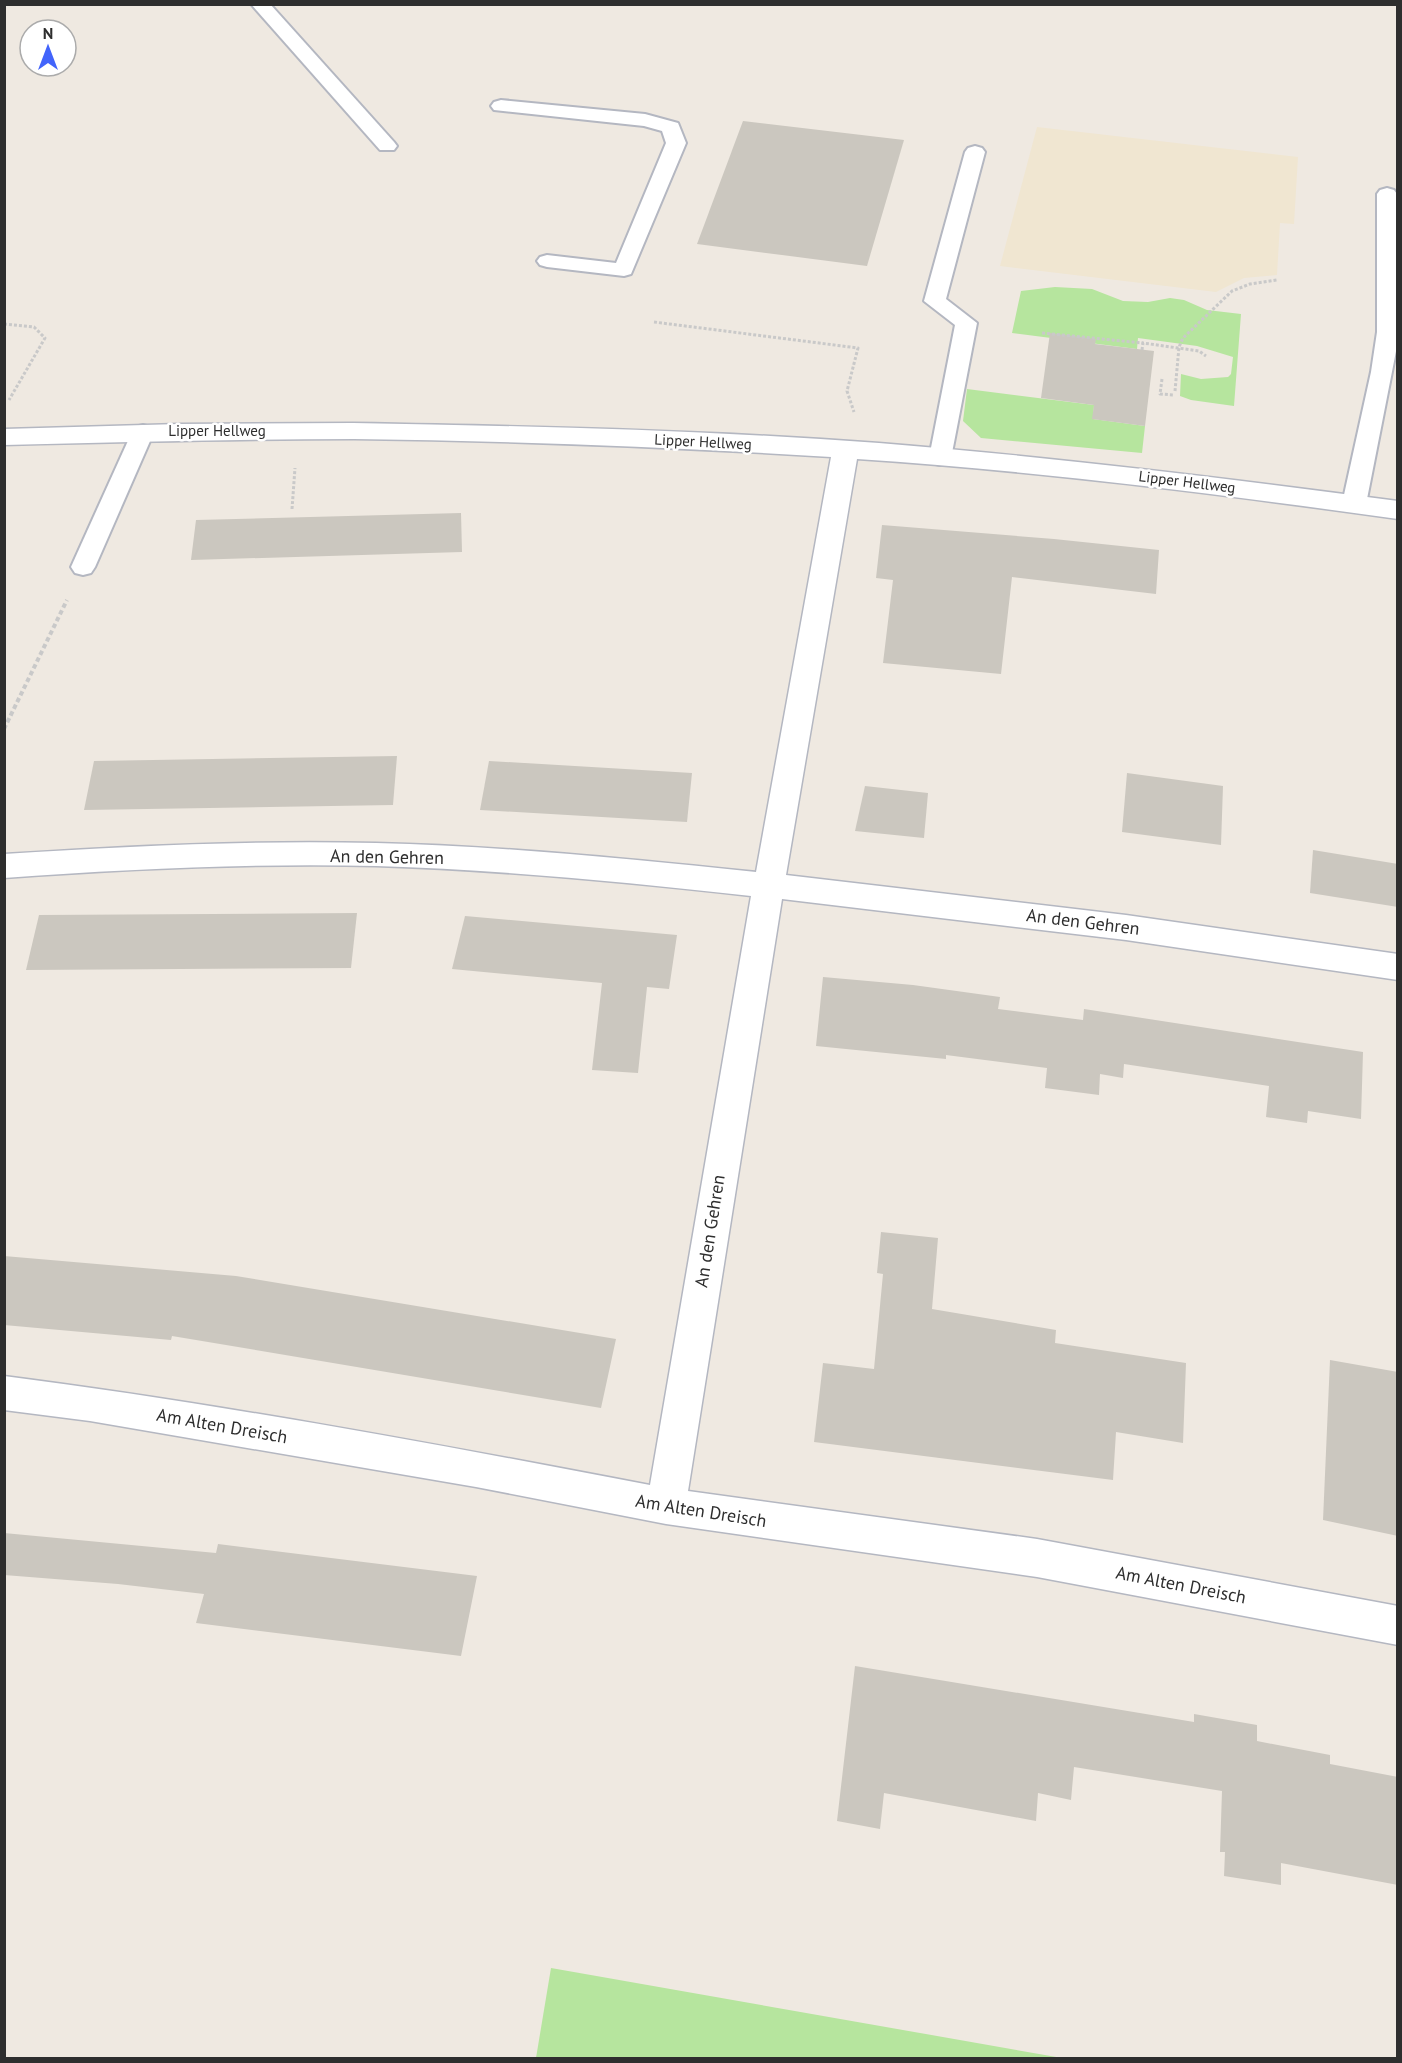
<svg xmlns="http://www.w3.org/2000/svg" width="1402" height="2063" viewBox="0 0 1402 2063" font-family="'PT Sans',sans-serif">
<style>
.education{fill:#f0e6d1}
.green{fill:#b6e59e}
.building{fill:#cbc7bf}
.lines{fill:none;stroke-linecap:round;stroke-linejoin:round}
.lane-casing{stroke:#b4b7c1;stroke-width:4}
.street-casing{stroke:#b4b7c1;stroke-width:3}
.path-far1{stroke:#c9c9c9;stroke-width:3;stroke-dasharray:3 2;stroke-linecap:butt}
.path{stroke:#c9c9c9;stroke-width:4;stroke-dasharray:4.5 3;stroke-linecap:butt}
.lane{fill:#fff;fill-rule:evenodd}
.street{fill:#fff;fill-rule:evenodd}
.labels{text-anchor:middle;stroke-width:5;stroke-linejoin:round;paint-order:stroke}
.far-street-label{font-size:15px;fill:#2e2e2e;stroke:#fff}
.street-label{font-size:18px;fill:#2e2e2e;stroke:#fff}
</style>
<rect width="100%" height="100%" fill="#efe9e1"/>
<path class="education" d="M1037,127L1298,157L1294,224L1280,223L1277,275L1244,278L1216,292L1000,266Z"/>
<g class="green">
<path d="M1055,287L1092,289L1123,301L1148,302L1170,298L1184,300L1207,310L1241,314L1234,406L1191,400L1180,396L1181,374L1201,379L1228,377L1231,374L1233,357L1197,346L1138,338L1137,349L1012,333L1021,291Z"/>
<path d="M967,389L1094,405L1093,419L1145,426L1142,453L981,438L963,421Z"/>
<path d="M551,1968L1062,2058H536Z"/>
</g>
<g class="building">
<path d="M743,121L904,140L867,266L697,244Z"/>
<path d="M1050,333L1096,339L1095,344L1154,351L1145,426L1092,419L1094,405L1041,398Z"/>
<path d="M461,513L462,552L191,560L196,520Z"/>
<path d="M882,525L1054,539L1159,550L1156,594L1012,577L1001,674L883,663L893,580L876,578Z"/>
<path d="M397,756L393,805L84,810L94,761Z"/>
<path d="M489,761L692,773L687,822L480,810Z"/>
<path d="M1127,773L1223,786L1221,845L1122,832Z"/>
<path d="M865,786L928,793L924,838L855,831Z"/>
<path d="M1313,850L1398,864V907L1310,893Z"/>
<path d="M357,913L351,968L26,970L39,915Z"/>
<path d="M465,916L677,935L669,989L647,987L638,1073L592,1070L602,983L452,969Z"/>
<path d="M823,977L913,985L1000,997L998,1009L1083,1020L1084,1009L1363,1052L1361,1119L1308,1111L1307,1123L1266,1117L1269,1086L1124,1064L1123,1078L1100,1074L1099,1095L1045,1088L1047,1068L946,1055V1059L816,1046Z"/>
<path d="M881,1232L938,1238L932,1309L1056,1330L1055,1343L1186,1363L1183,1443L1116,1432L1113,1480L814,1442L823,1363L874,1369L883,1274L877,1273Z"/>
<path d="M4,1256L236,1276L616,1339L601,1408L172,1336L171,1340L4,1325Z"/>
<path d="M1330,1360L1398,1372V1536L1323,1520Z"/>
<path d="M4,1533L216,1553L218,1544L477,1576L461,1656L196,1623L204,1594L118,1584L4,1575Z"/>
<path d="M855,1666L1194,1722V1714L1257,1725V1741L1330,1755V1764L1398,1777V1885L1281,1863V1885L1224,1876L1225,1852H1220L1222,1791L1074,1767L1071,1800L1038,1793L1036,1821L884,1793L880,1829L837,1821Z"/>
</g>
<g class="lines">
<g class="lane-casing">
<g id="lane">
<path d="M251,4H270L394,142L397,146L394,150H380Z"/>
<path d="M501,100L645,114L678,123L686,143L631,274L624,276L547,267L540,265L537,261L540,257L547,255L616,263L666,143L662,131L644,126L494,110L491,106L494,102Z"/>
<path d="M975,146L982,148L985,152L946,299L977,323L951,458L948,463L940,465L932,463L929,458L955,325L924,301L965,152L968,148Z"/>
<path d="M1387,188L1394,190L1397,194L1398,341L1366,504L1362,509L1354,512L1346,509L1342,504L1371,372L1377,332V194L1380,190Z"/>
<path d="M143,425L151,427L154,432L95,567L91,573L83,575L75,573L71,567L132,432L135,427Z"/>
</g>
</g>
<g class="street-casing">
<path id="street" d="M353,423C529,426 704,430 879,443C1053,457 1225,478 1398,501V519C1218,494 1038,471 857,459L786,875L1126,915L1398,954V980L1126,940L782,899L688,1491L1037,1539L1398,1606V1645L1037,1577L666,1524L476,1487L90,1421L4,1410V1376C221,1404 436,1444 650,1485L751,896C626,882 502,870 376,866C252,863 128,869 4,878V854C128,846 252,840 376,843C503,846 629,859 756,872L831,457C672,447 513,441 354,439C238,439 121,442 4,445V429L179,424Z"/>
</g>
<g class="path-far1">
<path d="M654,322L858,348L847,391L854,412"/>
<path d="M4,324L34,327L45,338L9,400"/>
<path d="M1042,333L1143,343"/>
<path d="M1142,350L1143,343L1199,351L1206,356"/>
<path d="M1162,379L1160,394L1174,395"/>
<path d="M1175,391L1179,347L1183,338L1232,291L1250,284L1277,280"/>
<path d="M292,509L295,468"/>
</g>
<path class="path" d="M4,729L67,600"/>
<use href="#lane" class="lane"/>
<use href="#street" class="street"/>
</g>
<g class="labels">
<g class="far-street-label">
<text x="217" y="436">Lipper Hellweg</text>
<text transform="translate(703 442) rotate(3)" y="5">Lipper Hellweg</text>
<text transform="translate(1187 482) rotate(7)" y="5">Lipper Hellweg</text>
</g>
<g class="street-label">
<text transform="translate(387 857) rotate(1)" y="6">An den Gehren</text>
<text transform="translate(1083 922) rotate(7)" y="6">An den Gehren</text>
<text transform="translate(710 1231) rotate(-81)" y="6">An den Gehren</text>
<text transform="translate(222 1426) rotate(10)" y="6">Am Alten Dreisch</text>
<text transform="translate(701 1511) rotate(9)" y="6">Am Alten Dreisch</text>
<text transform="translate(1181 1585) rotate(11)" y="6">Am Alten Dreisch</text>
</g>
</g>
<rect width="1402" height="2063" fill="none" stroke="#2e2e2e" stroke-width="12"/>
<g transform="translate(48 48)"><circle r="28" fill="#ffffff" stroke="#ababab" stroke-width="1.5"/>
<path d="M0-4.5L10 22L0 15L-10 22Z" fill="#4264fb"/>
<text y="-9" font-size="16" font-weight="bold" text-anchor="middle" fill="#2e2e2e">N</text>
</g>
</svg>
